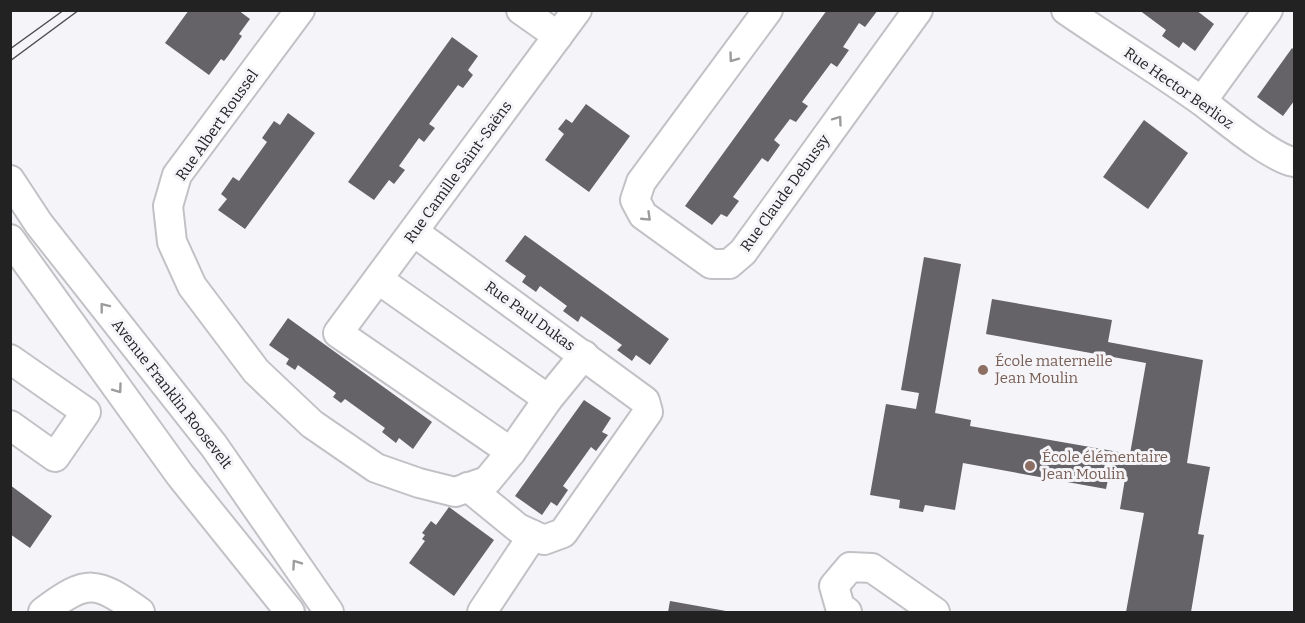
<svg xmlns="http://www.w3.org/2000/svg" width="1305" height="623" viewBox="0 0 1305 623" font-family="Bitter,serif">
<style>
.building{fill:#656367}
.lines{fill:none;stroke-linecap:round;stroke-linejoin:round}
.minor-casing{stroke:#c2c1c5;stroke-width:32}
.minor{stroke:#fff;stroke-width:28}
.tram{stroke:#4d4d4f;stroke-width:1.5}
.oneway{stroke:#9c9c9c}
.education-dot{fill:#8d6e63;stroke:#f5f5f9;stroke-width:2}
.labels{text-anchor:middle;stroke-width:6;stroke-linejoin:round;paint-order:stroke}
.street-label{font-size:15px;fill:#222223;stroke:#f5f5f9}
.education-label{font-size:15px;fill:#785e54;stroke:#f5f5f9;text-anchor:start}
</style>
<rect width="100%" height="100%" fill="#f5f5f9"/>
<g class="building">
<path d="M189,10H238L250,19L239,34L242,36L228,56L224,61L221,59L209,75L165,43Z"/>
<path d="M827,10H878L865,27L859,23L843,47L849,50L837,67L831,63L802,102L808,106L796,122L790,119L774,140L780,145L768,162L762,158L733,197L739,201L727,217L721,214L712,225L685,206Z"/>
<path d="M1139,10H1196L1214,24L1195,51L1183,42L1179,48L1162,36L1166,30Z"/>
<path d="M452,37L478,56L468,70L473,75L463,88L458,85L429,124L435,128L424,142L419,138L399,166L405,170L394,184L389,180L374,200L348,182Z"/>
<path d="M1292,48L1294,50V101L1283,116L1257,97Z"/>
<path d="M586,104L630,136L589,192L545,160L564,134L558,129L566,119L572,123Z"/>
<path d="M288,113L315,133L245,229L218,210L227,199L221,194L233,177L239,181L267,142L262,138L274,121L280,125Z"/>
<path d="M1144,120L1188,153L1148,209L1103,177Z"/>
<path d="M525,235L669,339L650,365L636,355L632,361L617,350L622,345L581,316L578,322L563,311L567,306L540,286L536,292L522,282L526,276L505,261Z"/>
<path d="M924,257L961,264L935,413L971,420L970,426L1130,454L1146,363L986,334L992,299L1112,320L1108,342L1203,360L1187,463L1210,467L1198,534L1204,535L1191,612H1126L1144,513L1120,509L1126,473L1110,470L1106,489L963,463L955,510L925,505L923,512L899,508L900,500L870,495L886,404L916,409L919,393L901,390Z"/>
<path d="M288,318L432,422L413,449L399,438L396,443L382,432L385,428L345,399L341,403L333,397L336,393L298,365L295,370L286,364L289,359L269,345Z"/>
<path d="M584,400L611,418L602,432L608,435L596,451L591,447L563,486L568,490L557,506L551,502L542,515L515,496Z"/>
<path d="M10,485L52,516L30,548L10,534Z"/>
<path d="M449,507L494,540L454,596L409,563L425,541L422,539L425,535L422,533L431,521L436,525Z"/>
<path d="M670,601L726,611L725,612H668Z"/>
</g>
<g class="lines">
<g class="minor-casing">
<g id="minor">
<path d="M300,10L177,175L168,206L172,242L192,286L256,371L312,424L376,468L419,483L455,492L487,481L511,452L548,399L584,355"/>
<path d="M521,10L558,36"/>
<path d="M768,10L641,182L635,200L643,215L711,264H729L743,252L918,10"/>
<path d="M1066,10C1111,41 1158,70 1203,102C1224,118 1271,158 1294,162"/>
<path d="M1202,101L1268,10"/>
<path d="M10,180L39,224L214,446L329,612"/>
<path d="M414,232L645,401L648,412L563,533L544,540L518,528L468,487"/>
<path d="M10,239L180,475L290,612"/>
<path d="M379,280L548,399"/>
<path d="M10,359L86,412L55,457L10,425"/>
<path d="M511,452L338,333L577,10"/>
<path d="M43,612C88,578 96,581 140,612"/>
<path d="M482,612L533,535"/>
<path d="M847,612L840,607L834,586L850,567L872,568L935,612"/>
</g>
</g>
<use href="#minor" class="minor"/>
<g class="tram">
<path d="M10,49L64,10"/>
<path d="M10,61L79,10"/>
</g>
</g>
<defs><path id="oneway-chevron" d="M-2-3.5L2.5 0L-2 3.5" fill="none" stroke-width="1.6" stroke-linecap="round" stroke-linejoin="round" transform="scale(1.5)"/></defs>
<g class="oneway">
<use href="#oneway-chevron" transform="translate(733 58) rotate(126)"/>
<use href="#oneway-chevron" transform="translate(838 120) rotate(-54)"/>
<use href="#oneway-chevron" transform="translate(647 217) rotate(44)"/>
<use href="#oneway-chevron" transform="translate(104 307) rotate(-128)"/>
<use href="#oneway-chevron" transform="translate(118 389) rotate(54)"/>
<use href="#oneway-chevron" transform="translate(296 564) rotate(-125)"/>
</g>
<g class="education-dot">
<circle cx="983" cy="370" r="6"/>
<circle cx="1030" cy="466" r="6"/>
</g>
<g class="labels">
<g class="street-label">
<text transform="translate(1179 88) rotate(35)" y="5">Rue Hector Berlioz</text>
<text transform="translate(217 125) rotate(-55)" y="5">Rue Albert Roussel</text>
<text transform="translate(458 172) rotate(-54)" y="5">Rue Camille Saint-Saëns</text>
<text transform="translate(785 193) rotate(-54)" y="5">Rue Claude Debussy</text>
<text transform="translate(530 316) rotate(36)" y="5">Rue Paul Dukas</text>
<text transform="translate(172 394) rotate(52)" y="5">Avenue Franklin Roosevelt</text>
</g>
<g class="education-label">
<text x="995" y="366">École maternelle<tspan x="995" dy="17">Jean Moulin</tspan></text>
<text x="1042" y="462">École élémentaire<tspan x="1042" dy="17">Jean Moulin</tspan></text>
</g>
</g>
<rect width="1305" height="623" fill="none" stroke="#222223" stroke-width="24"/>
</svg>
